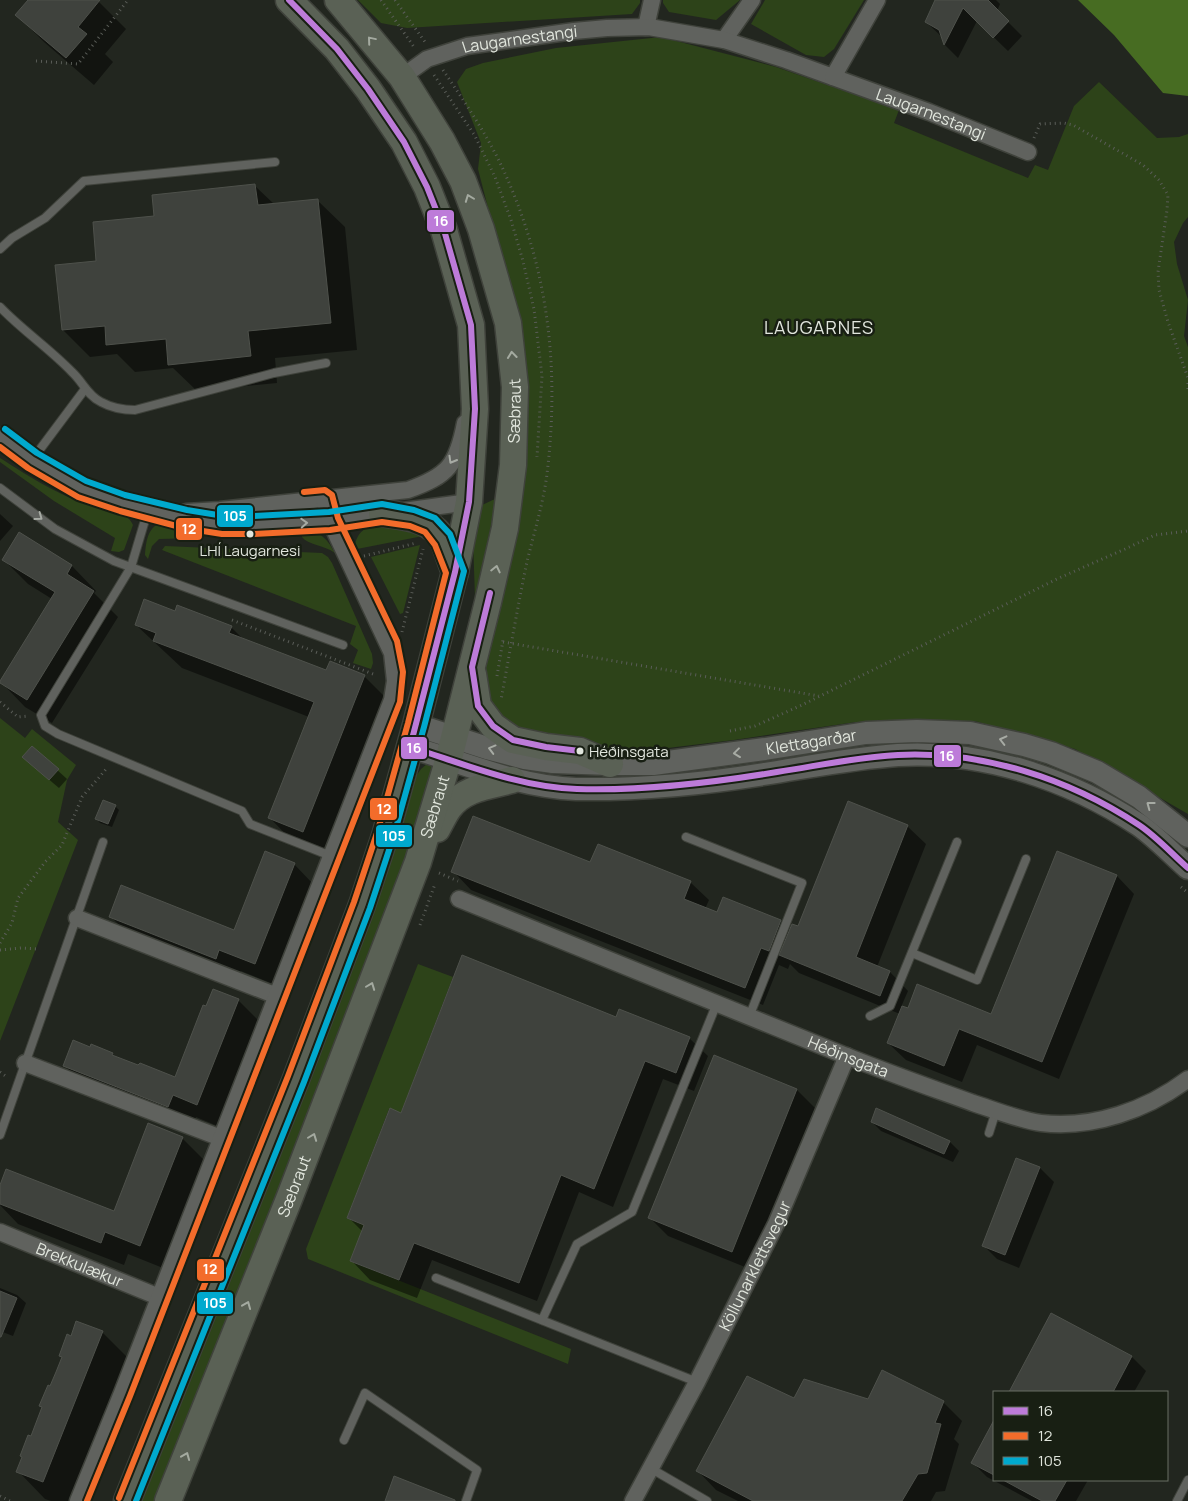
<svg xmlns="http://www.w3.org/2000/svg" width="1188" height="1501" viewBox="0 0 1188 1501" font-family="Manrope,sans-serif">
<style>
.green{fill:#2d4319}
.water{fill:#476c22}
.shadow{fill:#0007}
.building{fill:#3f423d;stroke:#4e514b}
.lines{fill:none;stroke-linecap:round;stroke-linejoin:round}
.service-casing{stroke:#3f423b;stroke-width:10}
.minor-casing{stroke:#3f423b;stroke-width:19}
.secondary-casing{stroke:#3f423b;stroke-width:25}
.primary-casing{stroke:#3f423b;stroke-width:29}
.path{stroke:#5a5d58;stroke-width:3;stroke-dasharray:1 4;stroke-linecap:butt}
.service{stroke:#60625e;stroke-width:8}
.minor{stroke:#60625e;stroke-width:16}
.secondary{stroke:#60625e;stroke-width:22}
.primary{stroke:#5a6155;stroke-width:26}
.bus-1-casing{stroke:#181f13;stroke-width:10}
.bus-2-casing{stroke:#181f13;stroke-width:10}
.bus-3-casing{stroke:#181f13;stroke-width:10}
.bus-1{stroke:#bd7bd9;stroke-width:6}
.bus-2{stroke:#f36c2b;stroke-width:6}
.bus-3{stroke:#00a9ce;stroke-width:6}
.oneway{stroke:#a4aaa0}
.oneway2{stroke:#a7aba4}
.bus-dot{fill:#e1e6dd;stroke:#181f13;stroke-width:2}
.labels{text-anchor:middle;stroke-width:5;stroke-linejoin:round;paint-order:stroke}
.bus-label{font-size:15px;fill:#e1e6dd;stroke:#181f13}
.street-label{font-size:16px;fill:#e1e6dd;stroke:#181f13}
.neighbourhood-label{font-size:18px;letter-spacing:1px;fill:#e1e6dd;stroke:#181f13}
.line-badge{stroke:#181f13;stroke-width:2}
.badge-label{font-size:14px;text-anchor:middle;font-weight:bold;fill:#fff}
</style>
<rect width="100%" height="100%" fill="#22261f"/>
<g class="green">
<path d="M358,0H640V3L632,14L407,28L381,23Z"/>
<path d="M663,0H740L716,20L669,12L663,3Z"/>
<path d="M765,0H864L834,49L824,57L806,55L751,24Z"/>
<path d="M661,37L776,67L899,110L894,123L1028,178L1035,165L1048,170L1074,106L1099,82L1157,138L1179,137L1188,134V217L1183,223L1174,242L1177,264L1188,300L1184,336L1188,347V814L1075,749L975,721L856,722L734,740L626,753L519,730L498,718L486,701L483,683L501,582L512,301L478,169L481,143L457,82L466,69L483,63L556,48Z"/>
<path d="M0,458C30,477 62,498 97,507C111,511 127,511 133,525L124,550L119,552L111,551L115,538L54,501L0,462Z"/>
<path d="M497,498L475,599L473,538L480,506Z"/>
<path d="M158,524C169,522 188,534 199,538L159,539L152,546L148,559L145,555C146,543 147,530 158,524Z"/>
<path d="M393,525H408L423,536L357,549L355,544C361,523 374,527 393,525Z"/>
<path d="M302,530C321,532 326,537 335,553C324,545 308,545 302,537Z"/>
<path d="M420,545L403,613L400,614L371,557Z"/>
<path d="M165,546L322,553L328,557L332,563L372,654L373,663L371,669L353,663L358,650L350,644L356,626L162,550Z"/>
<path d="M0,718L25,738L32,729L76,765L67,780L58,822L78,840L0,1041Z"/>
<path d="M428,763L433,764L413,847L157,1501H140L411,783L421,769Z"/>
<path d="M418,964L453,977L401,1113L389,1109L347,1218L383,1232L361,1234L350,1261L571,1349L568,1364L308,1259L306,1249Z"/>
</g>
<path class="water" d="M1078,0H1188V96L1163,93L1114,35Z"/>
<g class="shadow">
<path d="M29,0H97L126,29L105,54L113,62L94,85L44,42L17,15Z"/>
<path d="M936,0H996L1000,4L997,11L1022,36L1008,51L977,21L958,58L945,45L942,37L926,22Z"/>
<path d="M255,186L274,204L317,200L345,227L357,350L275,358L277,383L197,391L173,368L135,372L117,354L90,357L63,330L98,262L155,217Z"/>
<path d="M0,514L13,526L0,541Z"/>
<path d="M20,534L72,566L96,591L94,593L118,617L52,723L25,707L1,682L52,599L28,584L4,560Z"/>
<path d="M176,613L231,627L245,641L327,672L364,676L392,704L331,859L297,846L269,817L309,717L182,668L136,625Z"/>
<path d="M32,747L67,779L59,788L33,766Z"/>
<path d="M115,806L119,810L112,827L100,823L96,818Z"/>
<path d="M907,826L926,844L877,967L890,972L908,991L901,1007L908,1010L992,1016L1058,853L1117,876L1134,894L1059,1079L977,1045L962,1082L906,1060L888,1043L900,1014L799,973L790,964L788,969L779,965L763,1005L471,890L453,871L591,864L690,882L709,900L705,909L717,914L723,898L781,921L791,931L798,928Z"/>
<path d="M294,864L315,886L276,985L241,971L237,980L132,938L110,916L235,931Z"/>
<path d="M238,1000L261,1023L220,1127L196,1117L191,1129L87,1088L64,1065L91,1048L112,1054L117,1058L176,1078Z"/>
<path d="M617,1018L689,1038L708,1056L694,1091L663,1079L613,1207L579,1192L537,1301L432,1260L417,1298L370,1280L352,1261L363,1232L349,1218L402,1115Z"/>
<path d="M715,1057L797,1090L815,1108L750,1269L668,1236L650,1218Z"/>
<path d="M872,1122L950,1142L959,1151L953,1162L881,1131Z"/>
<path d="M182,1138L205,1161L163,1268L128,1254L124,1265L18,1224L0,1205V1189L114,1213Z"/>
<path d="M1017,1159L1040,1168L1054,1182L1019,1268L997,1259L983,1245Z"/>
<path d="M0,1288L17,1295L26,1303L13,1336L0,1331Z"/>
<path d="M1052,1315L1132,1357L1146,1371L1134,1392H1011Z"/>
<path d="M102,1332L129,1359L74,1501H51L45,1499L18,1471L71,1337Z"/>
<path d="M794,1399L943,1402L962,1421L954,1439L959,1444L945,1491L936,1492L931,1501H738L716,1490L698,1471Z"/>
<path d="M994,1423V1480H1088L1076,1501H1032L987,1477L973,1463Z"/>
</g>
<g class="building">
<path d="M28,0H100L78,27L87,34L66,58L15,15Z"/>
<path d="M935,0H988L1009,21L993,38L963,8L944,45L939,30L925,22Z"/>
<path d="M255,184L258,205L318,199L331,323L248,331L251,356L168,365L166,339L106,345L105,326L62,330L55,265L96,261L93,222L154,216L152,195Z"/>
<path d="M19,532L72,565L67,574L94,591L27,700L0,683V681L55,592L2,560Z"/>
<path d="M144,599L175,611L177,605L232,626L229,633L326,670L330,661L365,675L303,832L268,818L314,702L153,641L156,633L135,625Z"/>
<path d="M32,746L59,769L49,780L22,757Z"/>
<path d="M103,800L116,805L108,824L95,819Z"/>
<path d="M848,801L908,825L856,957L890,971L880,996L779,955L792,924L798,926Z"/>
<path d="M473,816L590,862L598,844L691,881L684,899L717,912L723,897L781,920L769,951L761,948L745,988L451,872Z"/>
<path d="M265,851L295,863L255,964L219,950L216,959L109,917L121,885L234,930Z"/>
<path d="M1057,851L1117,875L1042,1062L959,1029L944,1066L887,1043L902,1006L908,1008L917,984L991,1014Z"/>
<path d="M462,955L616,1017L619,1009L690,1037L676,1073L645,1061L594,1189L561,1175L519,1283L414,1243L399,1280L350,1261L364,1225L347,1218L390,1108L401,1113Z"/>
<path d="M213,989L239,999L197,1105L173,1095L168,1107L63,1066L73,1040L90,1047L91,1044L113,1053L112,1055L138,1065L140,1063L175,1077L203,1005L206,1006Z"/>
<path d="M714,1055L797,1089L732,1252L648,1218Z"/>
<path d="M876,1108L950,1141L944,1154L871,1122Z"/>
<path d="M148,1123L183,1137L140,1246L105,1232L101,1243L0,1204V1185L6,1169L114,1211Z"/>
<path d="M1016,1158L1040,1167L1005,1255L982,1246Z"/>
<path d="M0,1291L17,1298L1,1337H0Z"/>
<path d="M1051,1313L1132,1356L1113,1392H1009Z"/>
<path d="M76,1321L103,1331L43,1482L16,1472L22,1457L20,1456L28,1435L31,1436L42,1407L39,1406L48,1385L50,1386L56,1372L62,1357L59,1356L67,1334L71,1336Z"/>
<path d="M882,1370L944,1401L935,1423L941,1424L927,1473L918,1474L902,1501H753L696,1471L747,1376L794,1398L804,1379L868,1399Z"/>
<path d="M994,1420V1475L971,1463Z"/>
<path d="M394,1476L455,1500V1501H385Z"/>
<path d="M1003,1480H1067L1055,1501H1042Z"/>
</g>
<g class="lines">
<g class="service-casing">
<g id="service">
<path d="M0,249L12,238L45,218L84,181L275,162"/>
<path d="M0,307C22,330 50,349 72,372C83,382 87,395 101,402C112,408 123,410 135,410L274,373L326,363"/>
<path d="M32,460L85,389"/>
<path d="M0,488L55,529L114,561L343,645"/>
<path d="M148,510L131,567L41,715L45,726L58,734L242,811L250,824L331,856"/>
<path d="M686,837L802,883L749,1017"/>
<path d="M912,953L977,980L1026,859"/>
<path d="M870,1016L890,1006L957,842"/>
<path d="M989,1133L996,1111"/>
<path d="M0,1135L103,842"/>
<path d="M436,1278L697,1382"/>
<path d="M542,1320L577,1244L632,1212L717,1003"/>
<path d="M344,1440L365,1393L477,1470L466,1501"/>
<path d="M650,1468L707,1501"/>
<path d="M1177,1501L1188,1480"/>
</g>
</g>
<g class="minor-casing">
<g id="minor">
<path d="M646,27L652,0"/>
<path d="M724,40L752,0"/>
<path id="s1" d="M402,77L427,59L467,46L574,31L607,28L649,27L724,40L786,60L929,112L1028,152"/>
<path d="M833,77L877,0"/>
<path d="M0,436L32,460L82,489L122,503L158,512L223,525H252L330,521L469,502"/>
<path d="M186,512L220,510L408,490C448,476 457,465 465,423"/>
<path id="s2" d="M459,899C584,949 709,1000 834,1051C880,1070 926,1086 973,1103C992,1109 1022,1121 1041,1123C1093,1129 1147,1110 1188,1079"/>
<path d="M77,918L277,996"/>
<path d="M25,1063L221,1138"/>
<path id="s3" d="M0,1232L159,1297"/>
<path d="M78,1501L122,1393L392,700L395,681L392,653L330,521L324,499"/>
<path id="s4" d="M633,1501L697,1382L776,1224L847,1056"/>
</g>
</g>
<g class="secondary-casing">
<g id="secondary">
<path id="s5" d="M416,725L487,748L525,758L553,762L610,764H653L765,749L866,733L917,731L970,733L1024,745L1051,753L1097,772L1139,797L1188,836"/>
<path d="M410,747C465,763 518,787 576,789C640,790 702,784 764,774C809,767 853,758 898,755C983,750 1069,779 1139,825C1156,837 1172,854 1188,868"/>
</g>
</g>
<g class="primary-casing">
<g id="primary">
<path d="M382,513C405,517 433,518 444,542C448,552 451,563 455,572"/>
<path d="M473,674L478,706L493,726L513,740L546,747L580,751L610,764"/>
<path d="M437,829C441,822 444,815 449,808C464,788 489,786 512,780"/>
<path d="M127,1501L296,1079L362,905L386,833L416,725L455,572L469,502L475,409L471,325L444,230L427,187L404,142L368,89L337,49L289,0"/>
<path id="s6" d="M168,1501L289,1199L418,862L449,758L488,602L505,528L513,465L515,387L508,323L481,229L463,181L442,141L402,77L338,0"/>
</g>
</g>
<g class="path">
<path d="M381,0L414,47"/>
<path d="M395,0L425,42"/>
<path d="M36,61L78,64L128,0"/>
<path d="M443,70C464,101 486,133 502,167C548,266 560,366 547,474C543,505 533,536 526,566C517,611 509,656 501,700"/>
<path d="M434,75L475,136L495,177L511,220L523,261L534,309L542,376L537,457"/>
<path d="M1034,138L1040,124L1064,123L1073,125L1143,165L1159,180L1168,195L1167,210L1158,272L1159,290L1168,322L1188,378"/>
<path d="M1188,383V391"/>
<path d="M364,556L416,543"/>
<path d="M232,620L373,674"/>
<path d="M402,632L423,549"/>
<path d="M503,642L819,696"/>
<path d="M497,676L503,640"/>
<path d="M0,702L18,717L29,716"/>
<path d="M730,731L755,726L802,705L1059,578L1125,549L1155,535L1188,531"/>
<path d="M439,873L458,881"/>
<path d="M1181,887L1188,893"/>
<path d="M420,925L435,884"/>
<path d="M0,943L12,923L18,898L45,862L62,845L82,797L108,767"/>
<path d="M0,950L21,948L37,949"/>
<path d="M0,1072L7,1077"/>
<path d="M0,1496L10,1501"/>
</g>
<use href="#service" class="service"/>
<use href="#minor" class="minor"/>
<use href="#secondary" class="secondary"/>
<use href="#primary" class="primary"/>
<g class="bus-1-casing">
<g id="bus-1">
<path d="M289,0L337,49L368,89L404,142L427,187L444,230L471,325L475,409L469,502L455,572L410,747C464,764 519,787 577,789C643,791 711,783 777,772C817,766 857,757 898,755C983,751 1068,778 1139,825C1157,837 1172,854 1188,868"/>
<path d="M490,593L472,667L478,706L493,726L513,740L546,747L580,751"/>
</g>
</g>
<g class="bus-2-casing">
<g id="bus-2">
<path d="M0,447L28,468L78,497L120,511L184,528L222,534H252L330,530L382,522L410,526L425,532L435,545L446,573L408,723L378,830L354,902L288,1076L119,1498"/>
<path d="M87,1501L130,1396L400,702L403,672L397,641L338,518L332,495L325,490L304,492"/>
</g>
</g>
<g class="bus-3-casing">
<path id="bus-3" d="M5,429L37,453L86,481L125,495L187,510L224,516H252L329,512L382,504L414,510L435,518L450,534L464,571L424,727L394,835L370,908L304,1082L136,1501"/>
</g>
<use href="#bus-1" class="bus-1"/>
<use href="#bus-2" class="bus-2"/>
<use href="#bus-3" class="bus-3"/>
</g>
<defs><path id="oneway-chevron" d="M-2-3.5L2.5 0L-2 3.5" fill="none" stroke-width="1.6" stroke-linecap="round" stroke-linejoin="round" transform="scale(1.25)"/></defs>
<g class="oneway">
<use href="#oneway-chevron" transform="translate(371 40) rotate(-130)"/>
<use href="#oneway-chevron" transform="translate(469 198) rotate(-111)"/>
<use href="#oneway-chevron" transform="translate(512 355) rotate(-96)"/>
<use href="#oneway-chevron" transform="translate(496 569) rotate(-77)"/>
<use href="#oneway-chevron" transform="translate(371 986) rotate(-69)"/>
<use href="#oneway-chevron" transform="translate(313 1137) rotate(-69)"/>
<use href="#oneway-chevron" transform="translate(247 1305) rotate(-68)"/>
<use href="#oneway-chevron" transform="translate(186 1456) rotate(-68)"/>
</g>
<g class="oneway2">
<use href="#oneway-chevron" transform="translate(452 460) rotate(120)"/>
<use href="#oneway-chevron" transform="translate(39 517) rotate(36)"/>
<use href="#oneway-chevron" transform="translate(304 523) rotate(-3)"/>
<use href="#oneway-chevron" transform="translate(1003 740) rotate(-166)"/>
<use href="#oneway-chevron" transform="translate(492 749) rotate(-165)"/>
<use href="#oneway-chevron" transform="translate(737 753) rotate(173)"/>
<use href="#oneway-chevron" transform="translate(1150 805) rotate(-143)"/>
</g>
<g class="bus-dot">
<circle cx="250" cy="534" r="4.5"/>
<circle cx="580" cy="751" r="4.5"/>
</g>
<g class="labels">
<g class="bus-label">
<text x="250" y="556">LHÍ Laugarnesi</text>
<text x="589" y="757" text-anchor="start">Héðinsgata</text>
</g>
<g class="street-label">
<text dy="6" stroke="none"><textPath href="#s1" startOffset="126">Laugarnestangi</textPath></text>
<text dy="6" stroke="none"><textPath href="#s1" startOffset="552">Laugarnestangi</textPath></text>
<text dy="6" stroke="none"><textPath href="#s6" startOffset="1149">Sæbraut</textPath></text>
<text dy="6" stroke="none"><textPath href="#s5" startOffset="402">Klettagarðar</textPath></text>
<text dy="6" stroke="none"><textPath href="#s6" startOffset="744">Sæbraut</textPath></text>
<text dy="6" stroke="none"><textPath href="#s2" startOffset="420">Héðinsgata</textPath></text>
<text dy="6" stroke="none"><textPath href="#s6" startOffset="339">Sæbraut</textPath></text>
<text dy="6" stroke="none"><textPath href="#s3" startOffset="86">Brekkulækur</textPath></text>
<text dy="6" stroke="none"><textPath href="#s4" startOffset="265">Köllunarklettsvegur</textPath></text>
</g>
<g class="neighbourhood-label">
<text x="819" y="334">LAUGARNES</text>
</g>
</g>
<g class="line-badge">
<rect x="426" y="209" width="29" height="24" rx="5" fill="#bd7bd9"/>
<rect x="216" y="504" width="38" height="24" rx="5" fill="#00a9ce"/>
<rect x="175" y="517" width="28" height="24" rx="5" fill="#f36c2b"/>
<rect x="400" y="736" width="28" height="24" rx="5" fill="#bd7bd9"/>
<rect x="933" y="744" width="29" height="24" rx="5" fill="#bd7bd9"/>
<rect x="369" y="797" width="29" height="24" rx="5" fill="#f36c2b"/>
<rect x="375" y="824" width="38" height="24" rx="5" fill="#00a9ce"/>
<rect x="196" y="1258" width="29" height="24" rx="5" fill="#f36c2b"/>
<rect x="196" y="1291" width="38" height="24" rx="5" fill="#00a9ce"/>
</g>
<g class="badge-label">
<text x="441" y="226">16</text>
<text x="235" y="521">105</text>
<text x="189" y="534">12</text>
<text x="414" y="753">16</text>
<text x="947" y="761">16</text>
<text x="384" y="814">12</text>
<text x="394" y="841">105</text>
<text x="210" y="1274">12</text>
<text x="215" y="1308">105</text>
</g>
<rect x="993" y="1391" width="175" height="90" fill="#181f13" stroke="#686f64"/>
<rect x="1003" y="1407" width="25" height="8" fill="#bd7bd9" stroke="#686f64"/>
<text x="1038" y="1416" font-size="15" fill="#e1e6dd">16</text>
<rect x="1003" y="1432" width="25" height="8" fill="#f36c2b" stroke="#686f64"/>
<text x="1038" y="1441" font-size="15" fill="#e1e6dd">12</text>
<rect x="1003" y="1457" width="25" height="8" fill="#00a9ce" stroke="#686f64"/>
<text x="1038" y="1466" font-size="15" fill="#e1e6dd">105</text>
</svg>
